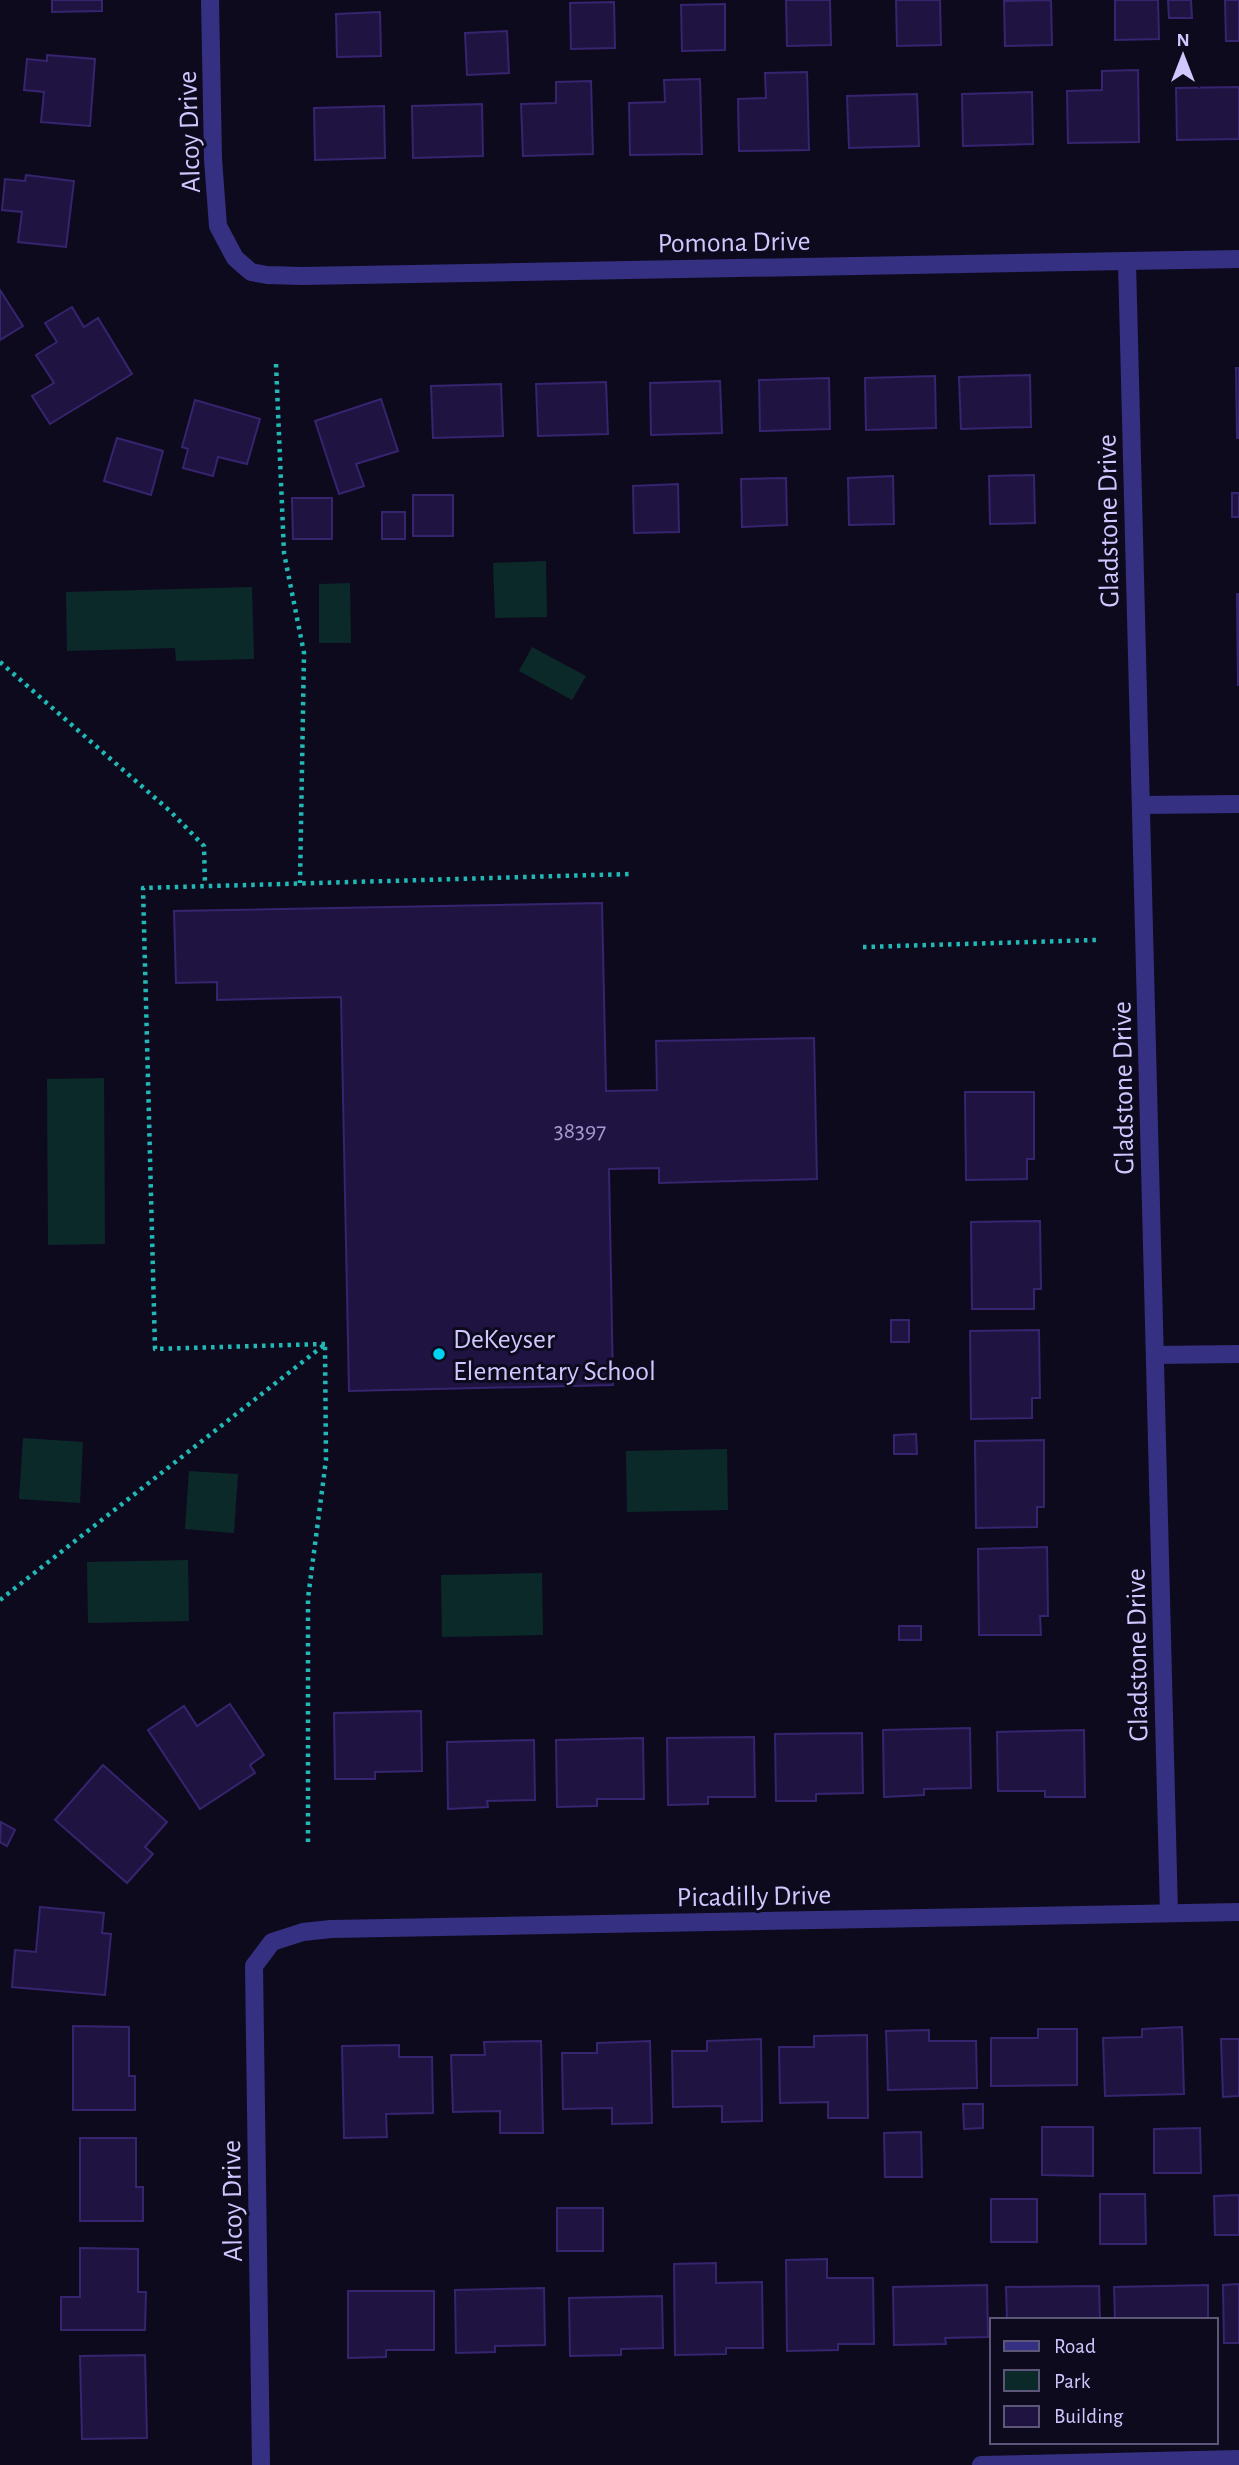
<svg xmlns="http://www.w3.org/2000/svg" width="1239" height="2465" viewBox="0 0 1239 2465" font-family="'Alegreya Sans',sans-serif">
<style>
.green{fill:#0c2929}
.building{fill:#1f1441;stroke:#36246f;stroke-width:2}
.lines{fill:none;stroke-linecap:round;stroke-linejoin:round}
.path{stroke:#21b9b5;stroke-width:4.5;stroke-dasharray:3.5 5;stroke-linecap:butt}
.minor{stroke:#363082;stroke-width:18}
.poi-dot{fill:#00d2f2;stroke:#0e0a1e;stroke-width:2.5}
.labels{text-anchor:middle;stroke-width:6;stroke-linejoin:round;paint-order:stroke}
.number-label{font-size:24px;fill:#a49ad0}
.street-label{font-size:28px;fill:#d0c7ff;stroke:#0e0a1e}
.poi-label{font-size:28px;fill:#d0c7ff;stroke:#0e0a1e;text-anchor:start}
</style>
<rect width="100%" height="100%" fill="#0e0a1e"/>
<g class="green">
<path d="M546,561L547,617L495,618L493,563Z"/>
<path d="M350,583L351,643H319V584Z"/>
<path d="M252,587L254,659L176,661L175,648L67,651L66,592Z"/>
<path d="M532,647L586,676L572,700L519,671Z"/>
<path d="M104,1078L105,1244L48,1245L47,1079Z"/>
<path d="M23,1438L83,1442L80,1503L19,1499Z"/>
<path d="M727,1449L728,1510L627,1512L626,1451Z"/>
<path d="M189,1471L238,1474L234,1533L185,1529Z"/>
<path d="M188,1560L189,1621L88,1623L87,1562Z"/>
<path d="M542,1573L543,1635L442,1637L441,1575Z"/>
</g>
<g class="building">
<path d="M52,0H102V11L52,12Z"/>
<path d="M786,0H830L831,45L787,46Z"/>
<path d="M896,0H940L941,45L897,46Z"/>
<path d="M1051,0L1052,45L1005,46L1004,1Z"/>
<path d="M1115,0H1158L1159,39L1115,40Z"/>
<path d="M1168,0H1191L1192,18H1169Z"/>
<path d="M1225,0H1239V41H1226Z"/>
<path d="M614,2L615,48L571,49L570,3Z"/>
<path d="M725,4V50L682,51L681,5Z"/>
<path d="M380,12L381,56L337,57L336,14Z"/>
<path d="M507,31L509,73L467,75L465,33Z"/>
<path d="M47,55L95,59L90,126L41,122L44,92L24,90L27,59L47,61Z"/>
<path d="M1138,70L1139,142L1068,143L1067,91L1102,90V71Z"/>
<path d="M807,72L809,150L739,151L738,99L766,98L765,73Z"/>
<path d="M700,79L702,154L630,155L629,103L665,102L664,80Z"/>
<path d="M591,81L593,154L523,156L521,104L556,103V82Z"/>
<path d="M1239,87V139L1177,140L1176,88Z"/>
<path d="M1032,92L1033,144L963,146L962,94Z"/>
<path d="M917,94L919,146L849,148L847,96Z"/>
<path d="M482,104L483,156L413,158L412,106Z"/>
<path d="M384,106L385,158L315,160L314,108Z"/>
<path d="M26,175L74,181L66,247L18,242L22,212L2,210L5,179L25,181Z"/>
<path d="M0,290L23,326L0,340Z"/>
<path d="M72,307L84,327L98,318L132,374L50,424L32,396L54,383L36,355L57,342L45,323Z"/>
<path d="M1236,368H1239V438H1237Z"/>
<path d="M1030,375L1031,427L961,429L959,377Z"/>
<path d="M935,376L936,428L866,430L865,378Z"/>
<path d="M829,378L830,429L760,431L759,380Z"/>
<path d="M720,381L722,433L651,435L650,383Z"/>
<path d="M606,382L608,434L538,436L536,384Z"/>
<path d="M501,384L503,436L433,438L431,386Z"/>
<path d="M381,399L398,451L356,464L364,486L339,494L315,421Z"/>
<path d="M195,400L260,419L247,464L218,457L213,476L183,468L188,449L182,447Z"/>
<path d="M117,438L163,451L151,495L104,481Z"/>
<path d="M1034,475L1035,523L990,524L989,476Z"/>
<path d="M893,476L894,524L849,525L848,478Z"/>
<path d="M786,478L787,525L742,527L741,479Z"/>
<path d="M678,484L679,532L634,533L633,486Z"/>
<rect x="1232" y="493" width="7" height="24"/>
<rect x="413" y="495" width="40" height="41"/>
<path d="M292,498H332V539H293Z"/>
<rect x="382" y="512" width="23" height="27"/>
<path d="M1237,594H1239L1238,686Z"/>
<path d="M602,903L606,1091L657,1090L656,1041L814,1038L817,1179L659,1183V1168L609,1169L613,1385L349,1391L341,997L217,1000V982L176,983L174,911Z"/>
<path d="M965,1092H1034V1159H1027V1179L966,1180Z"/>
<path d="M1040,1221L1041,1289H1034V1309H972L971,1222Z"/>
<rect x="891" y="1320" width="18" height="22"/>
<path d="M1039,1330L1040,1398H1032V1418L971,1419L970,1331Z"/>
<path d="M916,1434L917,1454H894V1435Z"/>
<path d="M1044,1440V1507H1037V1527L976,1528L975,1441Z"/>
<path d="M1047,1547L1048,1616H1040L1041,1635H979L978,1549Z"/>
<rect x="899" y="1626" width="22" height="14"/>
<path d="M230,1704L264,1755L250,1765L255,1773L200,1809L148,1730L184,1706L197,1726Z"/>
<path d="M421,1711L422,1771L375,1772V1779H335L334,1713Z"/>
<path d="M970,1728L971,1788L924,1789V1795L884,1797L883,1730Z"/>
<path d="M1084,1730L1085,1797H1045V1791H998L997,1732Z"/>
<path d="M862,1733L863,1793L816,1794V1801H776L775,1734Z"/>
<path d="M754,1737L755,1797H708V1804L668,1805L667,1738Z"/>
<path d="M643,1738L644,1799H597V1806L557,1807L556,1740Z"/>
<path d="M534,1740L535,1800L487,1801L488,1807L448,1809L447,1742Z"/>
<path d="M103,1765L167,1822L145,1847L153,1854L127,1883L55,1820Z"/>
<path d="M1,1822L15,1830L7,1846L0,1842Z"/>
<path d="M40,1907L104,1913L102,1933L111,1934L105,1995L12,1987L15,1950L36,1952Z"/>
<path d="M73,2026L129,2027V2076H135V2110H73Z"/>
<path d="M1182,2027L1184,2094L1105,2096L1103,2038L1142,2037V2029Z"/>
<path d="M1038,2029H1077V2085L991,2086V2038H1038Z"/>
<path d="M929,2030V2041H976L977,2088L888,2090L886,2031Z"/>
<path d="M867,2035L868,2118H828V2102L780,2103L779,2047H814V2036Z"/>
<path d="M761,2039L762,2121L722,2122V2106L673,2107L672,2051H707V2041Z"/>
<path d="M1221,2039H1239V2096L1223,2097Z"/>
<path d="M541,2041L543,2133H500V2111L453,2112L451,2055H485L484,2042Z"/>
<path d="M650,2041L652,2123L612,2124V2108L563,2109L562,2053H597V2043Z"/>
<path d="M399,2045V2057H432L433,2113L386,2114L387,2137L344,2138L342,2046Z"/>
<path d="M963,2104H983V2128L964,2129Z"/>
<path d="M1042,2127H1093V2176L1042,2175Z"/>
<path d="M1200,2128L1201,2173H1154V2129Z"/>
<path d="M921,2132L922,2177H885L884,2133Z"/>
<path d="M80,2138H136V2187H143V2221H80Z"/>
<path d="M1100,2194H1145L1146,2244H1100Z"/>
<path d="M1239,2195V2235H1215L1214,2196Z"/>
<rect x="991" y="2199" width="46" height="43"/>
<rect x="557" y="2208" width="46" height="43"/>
<path d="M80,2248L138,2249V2292H146L145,2330H61V2297H80Z"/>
<path d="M827,2259V2278H873L874,2344H838V2350L787,2351L786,2260Z"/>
<path d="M716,2263V2283L762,2282L763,2348H726V2354L675,2355L674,2264Z"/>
<path d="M1239,2284V2343H1224L1223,2285Z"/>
<path d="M987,2285L988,2337L945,2338L946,2344L894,2345L893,2287Z"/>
<path d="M1208,2285V2320H1115L1114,2287Z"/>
<path d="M1099,2286L1100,2320H1007L1006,2287Z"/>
<path d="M544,2288L545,2345L495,2346V2352L456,2353L455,2290Z"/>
<path d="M348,2291H434V2350H386V2357L348,2358Z"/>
<path d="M662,2296L663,2348L621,2349V2355L570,2356L569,2298Z"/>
<path d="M145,2355L147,2438L82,2439L80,2356Z"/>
</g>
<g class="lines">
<g class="path">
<path d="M276,364L284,553L304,653L300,883"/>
<path d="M0,662L170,811L204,846L205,885"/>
<path d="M863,947L1096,940"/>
<path d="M325,1344L155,1349L143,888L630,874"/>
<path d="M0,1600L324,1345"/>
<path d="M308,1842V1598L326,1460L325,1344"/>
</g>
<g class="minor">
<path d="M210,0L213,159L218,226L235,258L251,272L267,275L302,276L1239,259"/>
<path d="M1127,262L1169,1913"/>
<path d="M1141,805L1239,804"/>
<path d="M1155,1355L1239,1354"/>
<path d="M261,2465L254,1966L272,1942L303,1932L331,1929L1239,1912"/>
<path d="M981,2465L1239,2459"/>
</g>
</g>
<circle class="poi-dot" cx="439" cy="1354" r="7"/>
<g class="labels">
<g class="number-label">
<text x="580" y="1138">38397</text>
</g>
<g class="street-label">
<text transform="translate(188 132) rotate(-92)" y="10">Alcoy Drive</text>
<text transform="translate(734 241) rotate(-1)" y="10">Pomona Drive</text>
<text transform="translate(1107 521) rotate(-91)" y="10">Gladstone Drive</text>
<text transform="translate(1122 1088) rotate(-91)" y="10">Gladstone Drive</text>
<text transform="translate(1136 1655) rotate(-91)" y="10">Gladstone Drive</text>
<text transform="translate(754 1895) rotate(-1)" y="10">Picadilly Drive</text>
<text transform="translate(231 2201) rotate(-91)" y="10">Alcoy Drive</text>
</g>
<g class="poi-label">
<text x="453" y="1348">DeKeyser<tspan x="453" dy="32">Elementary School</tspan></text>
</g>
</g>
<rect x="990" y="2318" width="228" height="126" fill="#0e0a1e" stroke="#5c5678" stroke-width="2"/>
<rect x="1004" y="2341" width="35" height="10" fill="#363082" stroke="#5c5678" stroke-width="2"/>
<text x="1054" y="2353" font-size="21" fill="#d0c7ff">Road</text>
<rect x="1004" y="2370" width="35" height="21" fill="#0c2929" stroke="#5c5678" stroke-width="2"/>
<text x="1054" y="2388" font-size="21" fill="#d0c7ff">Park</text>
<rect x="1004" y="2406" width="35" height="21" fill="#1f1441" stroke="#5c5678" stroke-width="2"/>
<text x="1054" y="2423" font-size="21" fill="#d0c7ff">Building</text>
<g transform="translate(1183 56)" stroke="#0e0a1e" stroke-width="5" paint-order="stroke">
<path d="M0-5L12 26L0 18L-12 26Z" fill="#d0c7ff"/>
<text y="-10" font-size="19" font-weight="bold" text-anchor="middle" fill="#d0c7ff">N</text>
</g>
</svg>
